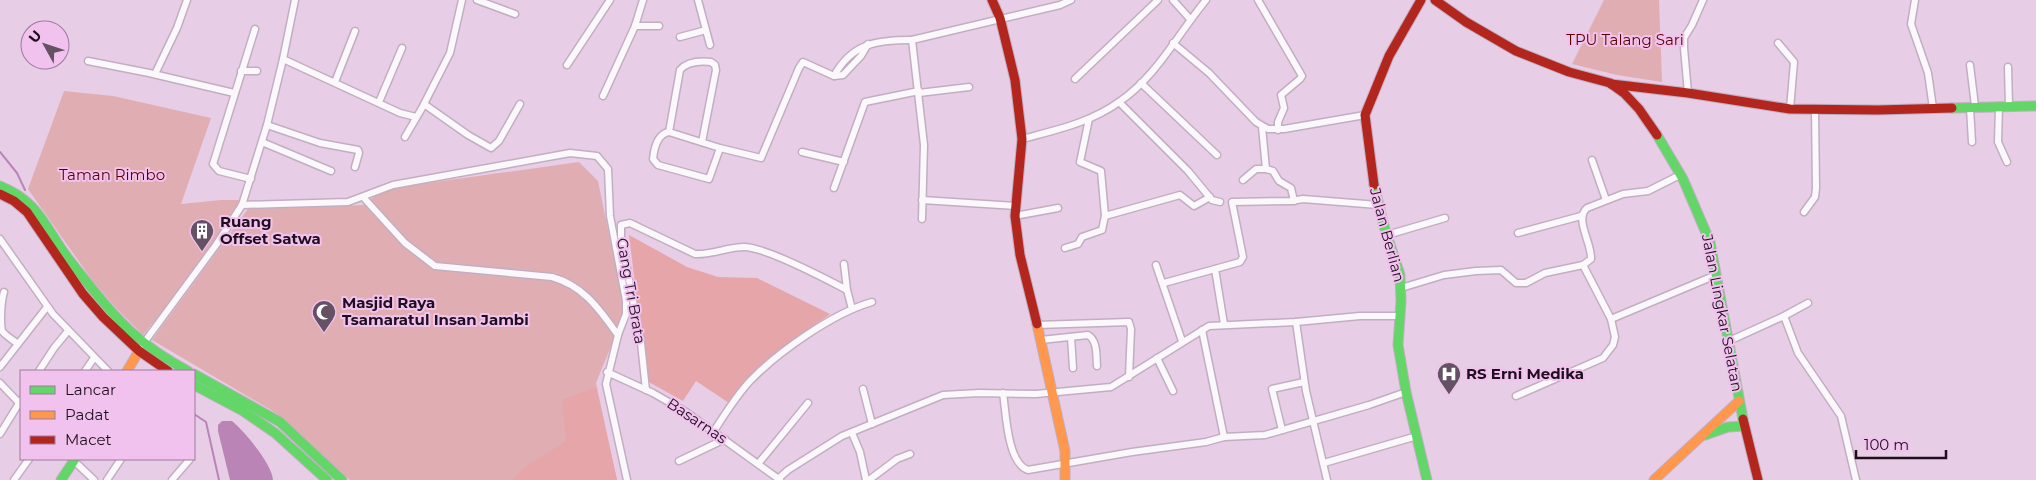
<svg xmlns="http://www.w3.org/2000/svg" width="2036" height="480" viewBox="0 0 2036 480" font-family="Montserrat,sans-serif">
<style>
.green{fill:#e0aeb2}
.forest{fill:#e5a5a9}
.water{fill:#ba84b7}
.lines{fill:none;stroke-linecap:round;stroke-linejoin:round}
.stream{stroke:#ba84b7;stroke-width:2}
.street-casing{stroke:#c2aec1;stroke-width:9}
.fast-casing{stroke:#c2aec1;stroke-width:11}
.slow-casing{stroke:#c2aec1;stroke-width:11}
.jam-casing{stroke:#c2aec1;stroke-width:11}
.street{stroke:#fbf8fb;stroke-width:6}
.fast{stroke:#63d668;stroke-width:9}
.slow{stroke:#ff974d;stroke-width:9}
.jam{stroke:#b3261e;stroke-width:9}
.labels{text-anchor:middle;stroke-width:4;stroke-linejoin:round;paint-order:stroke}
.park-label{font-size:15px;fill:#590101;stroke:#f2c2ee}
.poi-label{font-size:15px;font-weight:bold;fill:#1e0e1e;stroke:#f2c2ee;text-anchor:start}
.street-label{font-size:15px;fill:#1e0e1e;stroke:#f2c2ee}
</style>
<rect width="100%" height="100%" fill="#e7cde5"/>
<g class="green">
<path d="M1604,0H1659L1662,82L1617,75L1572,64Z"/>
<path d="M64,91L113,96L211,118L181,204L221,200H239C220,248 175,295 143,335L117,309L92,280L28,189Z"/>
<path d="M579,162L598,181L625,312L596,383L617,480H350L276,413L152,340L248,209L363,205L385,189Z"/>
</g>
<g class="forest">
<path d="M629,235L687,267L718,277L757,278L830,314L771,356L729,403L696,381L683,401L647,381Z"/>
<path d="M596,387L617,480H512L524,468L566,441L562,400Z"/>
</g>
<path class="water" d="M222,421H232C245,432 272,464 273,480H230L218,431V425Z"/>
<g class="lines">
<g class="stream">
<path d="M0,152L17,173L25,190"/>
<path d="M194,414L206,422L219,480"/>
</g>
<g class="street-casing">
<g id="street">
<path d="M477,0L515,14"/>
<path d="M698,0L710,45"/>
<path d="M1173,0L1190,19"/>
<path d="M1258,0L1302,76L1300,79L1281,95L1284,108L1278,122V130"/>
<path d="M1915,0L1911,24L1928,73L1933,108"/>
<path d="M635,26H659"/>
<path d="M680,37L706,30"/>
<path d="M1173,43L1209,73L1256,122L1268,129H1284L1365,115"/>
<path d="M1778,43L1794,62L1790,109"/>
<path d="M283,59L400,113L416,117"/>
<path d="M88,61L149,73L234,93"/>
<path d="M567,65L610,0"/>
<path d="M1970,65L1975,106"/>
<path d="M2008,67L2009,106"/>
<path d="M241,71H257"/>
<path d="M155,74L177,28L187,0"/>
<path d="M834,76L843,75L861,56L868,44"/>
<path d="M1075,79L1158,0"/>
<path d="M335,82L355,31"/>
<path d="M1141,83L1217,155"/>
<path d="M919,93L969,87"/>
<path d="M1688,93L1684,48V38L1692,25L1703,0"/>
<path d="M603,96L635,26L643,0"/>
<path d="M379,102L402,48"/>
<path d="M1119,102L1188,171L1212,200L1220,202"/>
<path d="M424,104L468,135L491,148L499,141L520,104"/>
<path d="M1999,106L1998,142L2007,162"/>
<path d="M1970,108L1972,142"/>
<path d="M1089,119L1080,162L1101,171L1105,216L1180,195L1194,206L1210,197"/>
<path d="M267,125L320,143L358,150L359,153L355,167"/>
<path d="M1262,127L1266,169L1273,171L1279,181L1291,188L1294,201"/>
<path d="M669,132L680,70C687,62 701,61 711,62L715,65L716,70L702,142"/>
<path d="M405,137L422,108L450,53L462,0"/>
<path d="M1022,139C1055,130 1090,123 1119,102C1156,77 1178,34 1206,0"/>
<path d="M262,142L331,171"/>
<path d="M720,148L709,179L658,165L653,159C654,149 657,134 669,132L720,148L761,158L799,68L803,62L834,76C852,43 877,40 912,40"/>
<path d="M802,152L844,162"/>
<path d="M1592,160L1606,200"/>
<path d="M251,179L219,171L213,164L255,29"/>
<path d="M1243,180L1256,169H1266"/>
<path d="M834,188L865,102L919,91"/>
<path d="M363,197L405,243L435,266L552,277C584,286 599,309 618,335"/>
<path d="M922,200L1016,206"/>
<path d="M242,205L348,202L393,185L570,153L597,156L608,169L610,216L626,301V314L618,335L606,384L627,480"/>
<path d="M1804,212L1815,197L1816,188L1815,110"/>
<path d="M1015,216L1058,208"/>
<path d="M922,219L924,145L912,40L1060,5L1071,0"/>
<path d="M1518,233L1581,216"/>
<path d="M1387,235L1445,218"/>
<path d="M0,239L53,314L108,371"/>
<path d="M1065,248L1078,244L1082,237L1102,230L1105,216"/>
<path d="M844,264L847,290L852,309"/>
<path d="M1156,265L1182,341"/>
<path d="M1164,283L1215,269"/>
<path d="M1401,288L1444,275L1476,271L1501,270L1516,283H1526L1545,273L1583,265L1591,259C1592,243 1574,219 1587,208L1623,194L1648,191L1680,175"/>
<path d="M4,292C1,302 0,322 2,331C6,336 13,340 18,344"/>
<path d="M1784,316L1808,303"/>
<path d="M1611,319L1716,275"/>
<path d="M1296,322L1306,391L1327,480"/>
<path d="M1224,324L1215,269L1240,262L1243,257L1232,202L1291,201L1303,199L1378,205"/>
<path d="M1037,325L1129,322L1131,329L1129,377"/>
<path d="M1202,330L1224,437"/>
<path d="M1071,337L1073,368"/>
<path d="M1041,340L1088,335C1098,341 1096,356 1097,366"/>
<path d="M1729,341L1784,316L1798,353L1841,416L1856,480"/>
<path d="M143,344L216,245L242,205L267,125L283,59L295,0"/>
<path d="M1157,358L1173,391"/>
<path d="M0,367L47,307"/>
<path d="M39,371L54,348L68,331"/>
<path d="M85,371L94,358"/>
<path d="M607,372L653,393L686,412L780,480"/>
<path d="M0,383L21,405"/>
<path d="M863,389L872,424"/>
<path d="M646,390L641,343L621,237V225L630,223L695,254C712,255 727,247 744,247C766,247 826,279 847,290"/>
<path d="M1003,393C1006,412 1007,463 1028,470L1132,452L1206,442L1224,437L1265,435L1369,405L1406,392"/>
<path d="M1516,396L1603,358L1613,345L1615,337L1611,319L1583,265"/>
<path d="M1282,430L1272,389L1304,382"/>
<path d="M714,431C725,414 736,396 750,381C778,352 833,313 872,302"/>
<path d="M852,433L860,452L866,480"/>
<path d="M0,434L21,400"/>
<path d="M72,459L94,480"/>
<path d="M679,461L725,439"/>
<path d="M1324,463L1417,436"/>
<path d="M758,464L808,403"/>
<path d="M778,479L788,470L842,436L943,395L979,393L1036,394L1111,387L1209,326L1296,322L1360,316H1400"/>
<path d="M14,480L29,459"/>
<path d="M107,480L121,459"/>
<path d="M172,480L190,459"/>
<path d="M869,480L897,459L910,454"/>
</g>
</g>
<g class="fast-casing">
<g id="fast">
<path d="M1952,108L2036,106"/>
<path d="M1657,135L1683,179L1710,242L1743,419"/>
<path d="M1374,185L1384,226L1400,275L1401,301L1398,345L1406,392L1427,480"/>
<path d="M0,186C33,199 42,219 60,247C68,259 77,270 86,281C118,322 141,346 188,371"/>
<path d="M194,374L280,422L342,480"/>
<path d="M194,385L243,411L275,433L327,480"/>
<path d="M1705,435L1728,427L1744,426"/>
<path d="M61,480L75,459"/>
</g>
</g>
<g class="slow-casing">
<g id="slow">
<path d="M1037,324L1065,451V480"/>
<path d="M127,371L139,351"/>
<path d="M1654,480L1739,401"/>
</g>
</g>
<g class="jam-casing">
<g id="jam">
<path d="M992,0L1000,18L1015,80L1022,139L1015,216L1020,255L1037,324"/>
<path d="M1435,0L1466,22L1516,51L1569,72L1610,83L1624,93L1639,109L1657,135"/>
<path d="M1611,84L1688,93L1790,109L1878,110L1952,108"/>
<path d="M1374,185L1365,115L1389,56L1421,0"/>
<path d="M0,194L14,201L27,212L83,294L103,317L139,351L168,371"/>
<path d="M1743,419L1758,480"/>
</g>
</g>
<use href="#street" class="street"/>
<use href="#fast" class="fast"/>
<use href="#slow" class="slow"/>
<use href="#jam" class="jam"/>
</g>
<defs>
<g id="building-pin" transform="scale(1.25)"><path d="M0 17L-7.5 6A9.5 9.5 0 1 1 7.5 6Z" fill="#645164" stroke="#f2c2ee"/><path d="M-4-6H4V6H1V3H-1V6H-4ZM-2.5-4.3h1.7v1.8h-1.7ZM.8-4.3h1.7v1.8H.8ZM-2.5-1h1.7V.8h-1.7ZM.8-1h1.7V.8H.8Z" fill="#fff"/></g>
<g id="mosque-pin" transform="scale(1.25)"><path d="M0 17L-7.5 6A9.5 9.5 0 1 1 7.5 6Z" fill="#645164" stroke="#f2c2ee"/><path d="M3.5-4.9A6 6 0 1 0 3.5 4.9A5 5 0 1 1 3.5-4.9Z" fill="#fff"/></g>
<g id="hospital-pin" transform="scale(1.25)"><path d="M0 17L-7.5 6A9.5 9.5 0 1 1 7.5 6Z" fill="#645164" stroke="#f2c2ee"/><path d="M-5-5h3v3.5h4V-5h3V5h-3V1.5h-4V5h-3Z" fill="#fff"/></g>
</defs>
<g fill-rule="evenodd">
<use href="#building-pin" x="202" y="231"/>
<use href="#mosque-pin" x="324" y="312"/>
<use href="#hospital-pin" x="1449" y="374"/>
</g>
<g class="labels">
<g class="park-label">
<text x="1625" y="45">TPU Talang Sari</text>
<text x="112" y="180">Taman Rimbo</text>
</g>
<g class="poi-label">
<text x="220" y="227">Ruang<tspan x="220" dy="17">Offset Satwa</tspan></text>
<text x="342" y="308">Masjid Raya<tspan x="342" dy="17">Tsamaratul Insan Jambi</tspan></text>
<text x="1466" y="379">RS Erni Medika</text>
</g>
<g class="street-label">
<text transform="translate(1387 235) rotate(75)" y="5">Jalan Berlian</text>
<text transform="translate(631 291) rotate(80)" y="5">Gang Tri Brata</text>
<text transform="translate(1722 313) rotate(79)" y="5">Jalan Lingkar Selatan</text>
<text transform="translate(697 421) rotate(34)" y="5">Basarnas</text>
</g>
</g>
<rect x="20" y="370" width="175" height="90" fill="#f2c2ee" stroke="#9d7a9b"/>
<rect x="30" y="386" width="25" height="8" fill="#63d668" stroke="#9d7a9b"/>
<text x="65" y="395" font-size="15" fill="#1e0e1e">Lancar</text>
<rect x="30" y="411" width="25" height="8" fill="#ff974d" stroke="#9d7a9b"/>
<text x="65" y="420" font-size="15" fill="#1e0e1e">Padat</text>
<rect x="30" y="436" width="25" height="8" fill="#b3261e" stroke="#9d7a9b"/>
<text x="65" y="445" font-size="15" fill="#1e0e1e">Macet</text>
<g transform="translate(45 45) rotate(310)"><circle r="24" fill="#f2c2ee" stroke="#9d7a9b"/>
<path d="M0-4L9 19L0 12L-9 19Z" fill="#645164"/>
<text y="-8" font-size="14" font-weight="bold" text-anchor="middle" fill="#1e0e1e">U</text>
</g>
<path d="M1856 450v8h90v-8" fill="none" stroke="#1e0e1e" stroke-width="2.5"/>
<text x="1864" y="450" font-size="15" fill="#1e0e1e" stroke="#f2c2ee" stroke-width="4" paint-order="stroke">100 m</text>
</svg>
